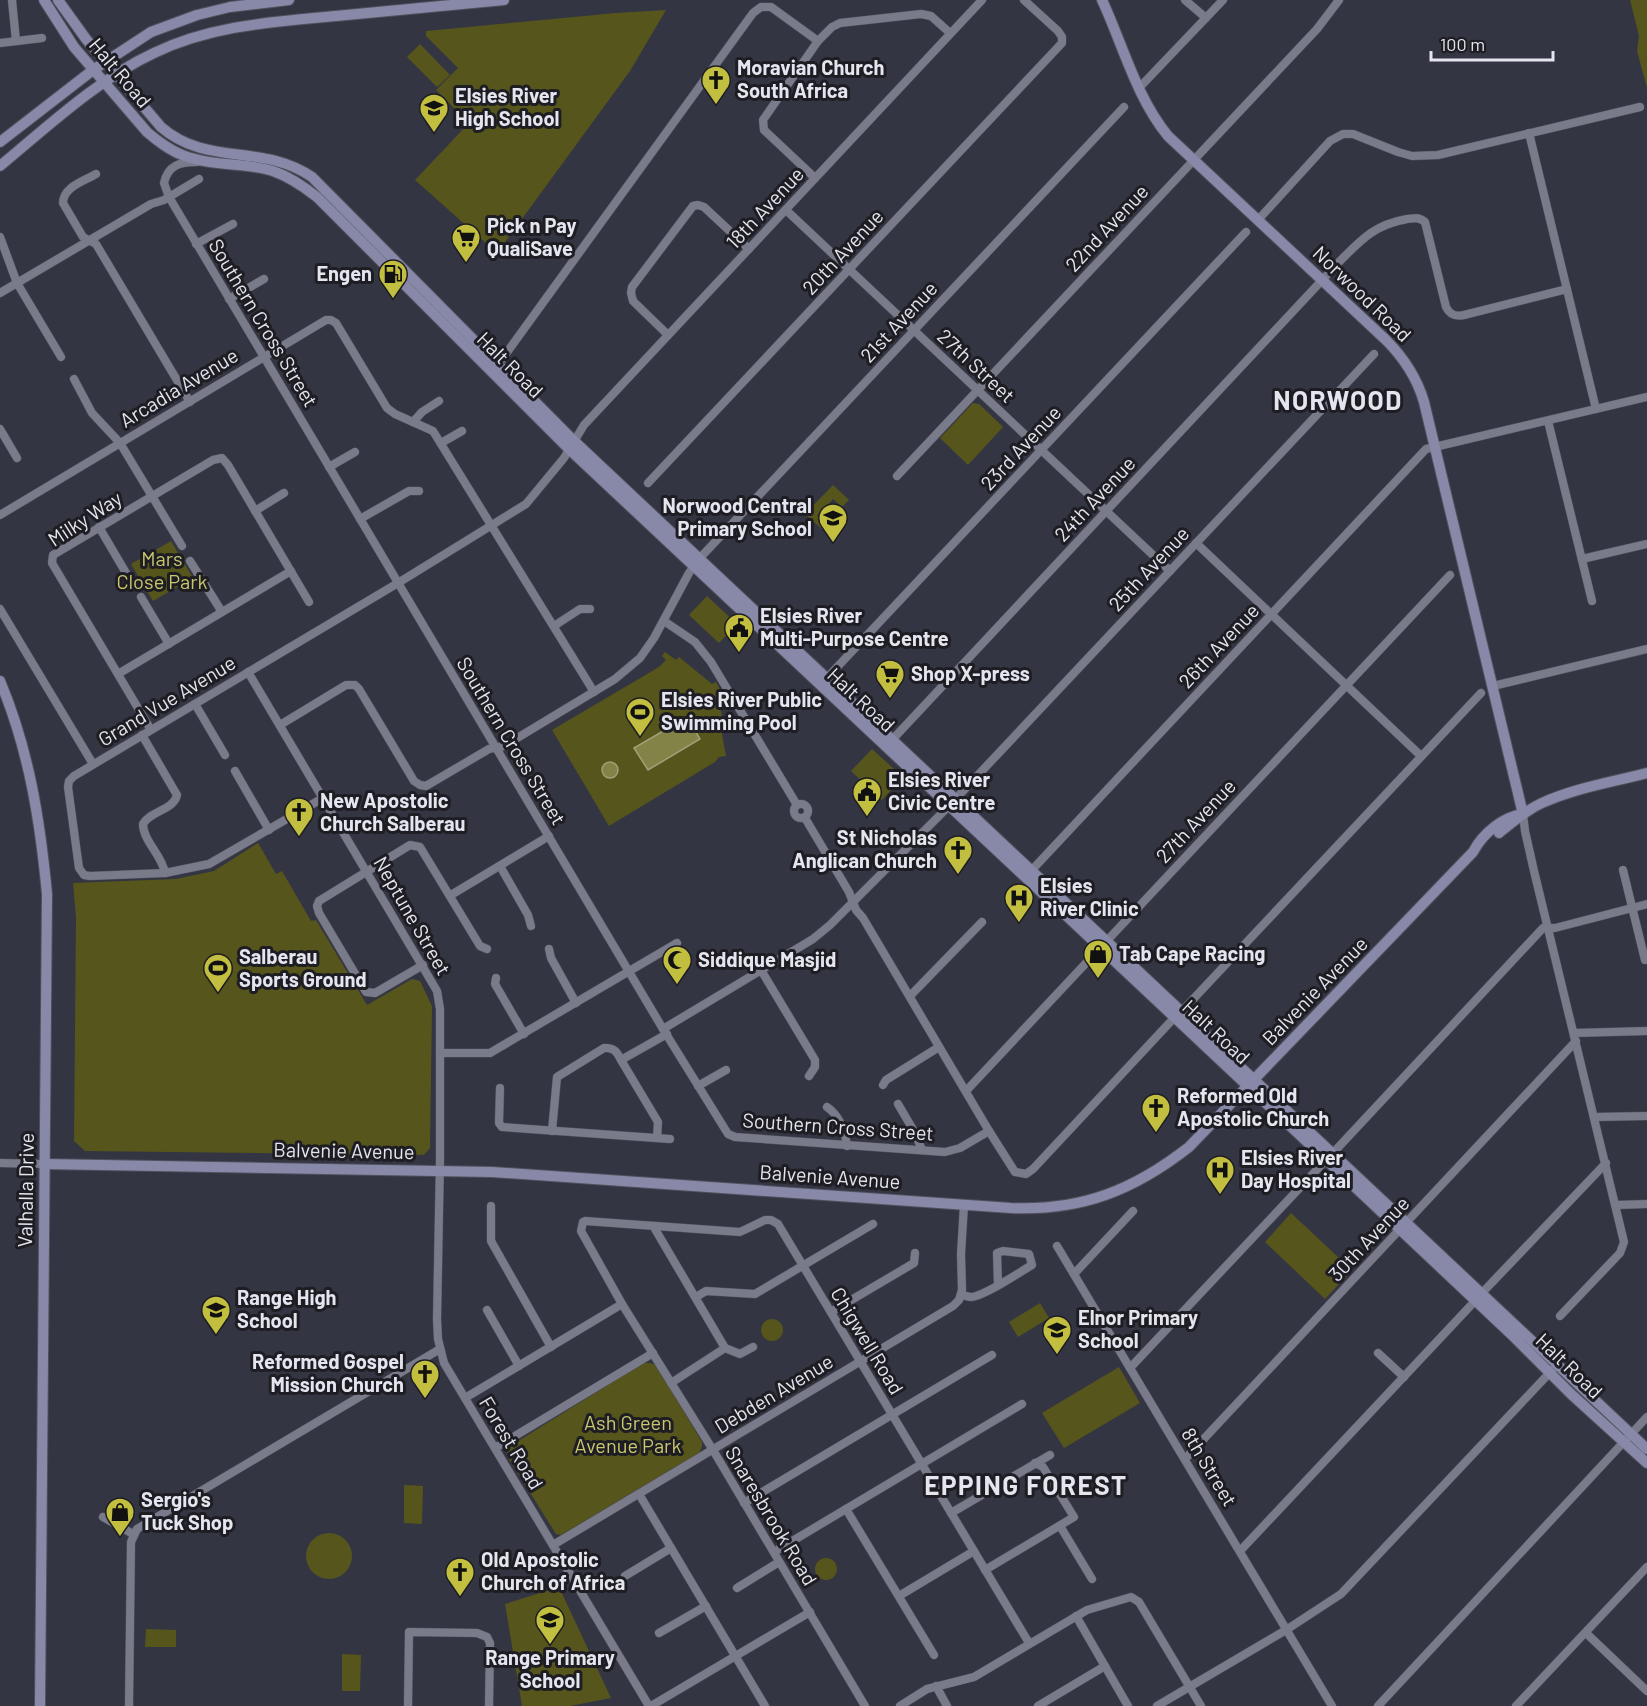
<svg xmlns="http://www.w3.org/2000/svg" width="1647" height="1706" viewBox="0 0 1647 1706" font-family="Barlow,sans-serif">
<style>
.green{fill:#56551c}
.water{fill:#848347;stroke:#a1a079;stroke-width:1.5}
.lines{fill:none;stroke-linecap:round;stroke-linejoin:round}
.street-casing{stroke:#50515c;stroke-width:9}
.secondary-casing{stroke:#50515c;stroke-width:12}
.street{stroke:#797a8a;stroke-width:8}
.secondary{stroke:#8889a9;stroke-width:10}
.labels{text-anchor:middle;stroke-width:6;stroke-linejoin:round;paint-order:stroke}
.poi-label{font-size:20px;font-weight:bold;fill:#e4e5ee;stroke:#1d1d23;text-anchor:start}
.street-label{font-size:20px;fill:#e4e5ee;stroke:#1d1d23}
.park-label{font-size:20px;fill:#c9c76e;stroke:#1d1d23}
.district-label{font-size:26px;font-weight:bold;letter-spacing:1.5px;fill:#e4e5ee;stroke:#1d1d23}
</style>
<rect width="100%" height="100%" fill="#343542"/>
<g class="green">
<path d="M1630,0H1647V88L1637,51L1639,36Z"/>
<path d="M666,10L630,71L497,253L415,180L469,123L436,90L458,68L426,36V31L616,13Z"/>
<path d="M420,44L450,75L437,87L407,57Z"/>
<path d="M973,403L979,404L1003,427L968,465L940,438Z"/>
<path d="M833,485L849,500L842,507L833,499L817,516L826,524L822,529L805,514Z"/>
<path d="M171,541L193,578L153,601L144,586L140,588L134,578L138,576L131,564Z"/>
<path d="M707,596L737,624L719,643L689,615Z"/>
<path d="M665,652L676,660L679,657L712,684L716,682L721,691L718,694L723,722L720,723L726,756L719,757L715,762L609,826L552,730L659,667L666,660L662,656Z"/>
<path d="M872,749L903,777L882,800L851,771Z"/>
<path d="M258,843L276,874L282,871L311,921L316,920L367,1005L412,979L420,981L432,1006L430,1148L424,1155L85,1151L74,1141L76,917L73,883L176,879L214,871Z"/>
<path d="M1291,1213L1352,1270L1325,1299L1265,1242Z"/>
<path d="M1040,1303L1049,1318L1018,1337L1009,1322Z"/>
<circle cx="772" cy="1330" r="11"/>
<path d="M643,1363H650L656,1365L702,1442V1447L699,1453L566,1532L561,1535L556,1534L507,1456V1448Z"/>
<path d="M1119,1367L1140,1403L1064,1448L1042,1413Z"/>
<path d="M404,1485L423,1486L422,1524L404,1523Z"/>
<circle cx="329" cy="1556" r="23"/>
<circle cx="826" cy="1569" r="11"/>
<path d="M559,1587L611,1698L570,1706H522L505,1604Z"/>
<path d="M146,1629L176,1630V1647H145Z"/>
<path d="M342,1654L361,1655L360,1691H342Z"/>
</g>
<g class="water">
<path d="M687,717L700,739L648,770L634,748Z"/>
<circle cx="610" cy="770" r="8"/>
</g>
<g class="lines">
<g class="street-casing">
<g id="street">
<path d="M12,0L16,41"/>
<path d="M1185,0L1206,18"/>
<path d="M0,43L42,38"/>
<path d="M1139,88L1223,0"/>
<path d="M1529,133L1596,409"/>
<path d="M197,162C180,162 168,165 164,183L169,197L663,1029L728,1134L735,1137L945,1152L960,1148L989,1131"/>
<path d="M96,174C84,181 63,187 63,203L83,237L96,244L190,402"/>
<path d="M815,178L764,130L763,120L818,41L832,27L840,23L921,14L931,16L950,33"/>
<path d="M786,210L1170,571"/>
<path d="M1258,220L1330,141L1343,134H1353L1398,152L1412,156L1438,155L1640,107"/>
<path d="M0,237L17,283L61,357"/>
<path d="M196,244L233,224"/>
<path d="M0,293L151,204L164,200L199,179"/>
<path d="M229,299L264,279"/>
<path d="M668,335L633,301L631,293L632,287L693,206L698,205L704,207L749,249"/>
<path d="M497,366L753,13L761,7H771L818,41"/>
<path d="M74,379L92,413L120,443L182,546"/>
<path d="M1548,421L1592,601"/>
<path d="M413,422L422,412L439,401"/>
<path d="M0,429L17,458"/>
<path d="M441,443L462,431"/>
<path d="M329,467L355,452"/>
<path d="M897,476L1317,29L1339,0"/>
<path d="M648,483L1062,43V37L1058,31L1024,0"/>
<path d="M255,511L284,493"/>
<path d="M0,515L326,320H331L336,323L387,408L395,414L433,431L594,692"/>
<path d="M360,519L409,491H419"/>
<path d="M99,527L126,573"/>
<path d="M1196,543L1421,756"/>
<path d="M1582,559L1647,544"/>
<path d="M190,561L222,612"/>
<path d="M141,597L169,644"/>
<path d="M0,609L93,764"/>
<path d="M664,621L695,642L711,662L797,805"/>
<path d="M554,626L580,609H590"/>
<path d="M248,672L437,991L440,1009V1159L437,1319L438,1339L444,1363L649,1706"/>
<path d="M118,674L291,571"/>
<path d="M825,680L1246,232"/>
<path d="M1493,686L1647,649"/>
<path d="M195,704L225,755"/>
<path d="M280,725L346,685H355L359,689L414,781L420,785L426,786L489,749L504,746L615,679L640,658L654,638L689,573L699,559L1124,107"/>
<path d="M151,730L52,563L53,555L213,460L222,458L228,465L309,602"/>
<path d="M142,735L177,795C174,810 150,811 143,824C143,841 162,855 165,873"/>
<path d="M892,740L1340,261C1362,239 1374,225 1407,219C1414,218 1419,217 1425,222L1446,307C1450,315 1455,317 1464,315L1567,289"/>
<path d="M235,771L269,830"/>
<path d="M323,798L209,864L165,873L90,876L84,875L79,868L68,787L69,781L74,776L398,583L526,504L564,458L584,425L982,0"/>
<circle cx="801" cy="811" r="7"/>
<path d="M1523,814L1525,831L1534,871L1624,1242L1620,1253L1560,1316"/>
<path d="M805,818L849,892L856,910L863,918L989,1131L1015,1172L1026,1174L1033,1169L1174,1018"/>
<path d="M500,866L528,915L531,926"/>
<path d="M1623,870L1645,960"/>
<path d="M1031,871L1426,449L1647,397"/>
<path d="M451,895L549,836"/>
<path d="M549,949L551,958L576,1003"/>
<path d="M423,965L375,993L366,992L319,913L317,906L319,901L410,845L420,847L480,946L487,949"/>
<path d="M761,970L815,1060V1067L809,1076"/>
<path d="M496,978L495,984L524,1034"/>
<path d="M910,996L982,922"/>
<path d="M1181,1012L1481,693"/>
<path d="M663,1029L813,939L830,925L948,807L1374,354"/>
<path d="M1574,1033L1647,1031"/>
<path d="M440,1053H490L677,943"/>
<path d="M883,1085L886,1080L939,1047"/>
<path d="M698,1086L726,1070"/>
<path d="M500,1088L499,1123L502,1127L670,1139"/>
<path d="M966,1091L1450,575"/>
<path d="M898,1104L915,1133L922,1150"/>
<path d="M827,1107C840,1116 845,1131 847,1146"/>
<path d="M1595,1117L1647,1116"/>
<path d="M552,1131L557,1077L604,1048C614,1047 617,1052 621,1060"/>
<path d="M657,1138L658,1122L621,1060L667,1034"/>
<path d="M1333,1153L1543,928H1555L1647,904"/>
<path d="M0,1163L44,1164"/>
<path d="M1616,1205L1647,1204"/>
<path d="M491,1206V1241L551,1347"/>
<path d="M655,1226V1229L725,1348L740,1354L753,1347"/>
<path d="M1057,1246L1332,1706"/>
<path d="M1074,1274L1133,1211"/>
<path d="M1481,1294L1606,1163"/>
<path d="M961,1295C962,1295 970,1297 971,1297C983,1297 1020,1272 1032,1265L1029,1254L1003,1251L997,1253L998,1284"/>
<path d="M696,1297L706,1291L755,1294L873,1224"/>
<path d="M487,1310L519,1366"/>
<path d="M831,1312L914,1263L915,1253"/>
<path d="M1378,1353L1404,1377"/>
<path d="M1130,1368L1325,1161"/>
<path d="M671,1383L725,1348"/>
<path d="M465,1398L622,1304"/>
<path d="M495,1448L653,1353"/>
<path d="M1185,1459L1576,1041"/>
<path d="M639,1494L765,1706"/>
<path d="M744,1503L992,1355"/>
<path d="M846,1509L934,1655"/>
<path d="M951,1513L1050,1455"/>
<path d="M103,1517L133,1534"/>
<path d="M1060,1526L1092,1579"/>
<path d="M553,1545L953,1306L959,1300L962,1290L961,1254L964,1205"/>
<path d="M1240,1551L1475,1301"/>
<path d="M774,1552L1022,1404"/>
<path d="M985,1570L1074,1517L1043,1467L1035,1463"/>
<path d="M625,1576L671,1548"/>
<path d="M737,1588L779,1562"/>
<path d="M899,1596L974,1551"/>
<path d="M1076,1616L1128,1706"/>
<path d="M659,1633L706,1606"/>
<path d="M1586,1633L1647,1691"/>
<path d="M936,1686L947,1706"/>
<path d="M129,1706L131,1542L137,1529L440,1349"/>
<path d="M408,1706L409,1632L477,1633L487,1637L490,1643L489,1706"/>
<path d="M651,1706L810,1612"/>
<path d="M865,1706L713,1450L622,1304L581,1231L583,1222L585,1221L740,1232L765,1220H771L778,1224L1029,1643"/>
<path d="M900,1706L927,1689L974,1677L1087,1610L1131,1597L1139,1602L1201,1706"/>
<path d="M1038,1706L1105,1666"/>
<path d="M1157,1706L1286,1630L1341,1594L1557,1365"/>
<path d="M1378,1706L1647,1417"/>
<path d="M1516,1706L1647,1567"/>
</g>
</g>
<g class="secondary-casing">
<g id="secondary">
<path d="M44,0L74,47L147,132C161,144 176,155 195,159C220,166 248,163 273,171C290,177 303,186 317,197L569,449L1235,1074L1512,1335L1571,1394L1647,1463"/>
<path d="M58,0L86,39L161,127C207,167 263,143 312,177L573,440L1647,1449"/>
<path d="M1102,0C1123,45 1136,97 1168,136L1386,340C1404,358 1417,378 1424,402L1523,814"/>
<path d="M0,142L93,70L151,32L197,15L230,7L289,0"/>
<path d="M0,166C47,127 98,79 154,53C212,25 274,22 336,16C392,11 448,5 504,0"/>
<path d="M0,681C29,750 40,820 47,894L40,1706"/>
<path d="M1499,833C1513,822 1526,810 1542,803C1575,788 1612,782 1647,773"/>
<path d="M44,1164L492,1172L1011,1208C1082,1211 1134,1190 1189,1147L1473,852C1483,833 1503,817 1523,814"/>
</g>
</g>
<use href="#street" class="street"/>
<use href="#secondary" class="secondary"/>
</g>
<defs>
<g id="church-pin" transform="scale(1.5)"><path d="M0 17L-7.5 6A9.5 9.5 0 1 1 7.5 6Z" fill="#c1be40" stroke="#1d1d23"/><path d="M-1.2-6h2.4v3.5h3.3v2.4h-3.3V6h-2.4V-.1h-3.3v-2.4h3.3Z" fill="#111"/></g>
<g id="school-pin" transform="scale(1.5)"><path d="M0 17L-7.5 6A9.5 9.5 0 1 1 7.5 6Z" fill="#c1be40" stroke="#1d1d23"/><path d="M0-5L7-2L0 1L-7-2ZM-4 1L0 2.5L4 1V4Q0 6-4 4Z" fill="#111"/></g>
<g id="supermarket-pin" transform="scale(1.5)"><path d="M0 17L-7.5 6A9.5 9.5 0 1 1 7.5 6Z" fill="#c1be40" stroke="#1d1d23"/><path d="M-6-5.5h2.5l.6 2H6L4.5 2H-2.5L-4.4-4H-6ZM-1.5 3.2a1.3 1.3 0 1 0 .1 0ZM3 3.2a1.3 1.3 0 1 0 .1 0Z" fill="#111"/></g>
<g id="fuel-pin" transform="scale(1.5)"><path d="M0 17L-7.5 6A9.5 9.5 0 1 1 7.5 6Z" fill="#c1be40" stroke="#1d1d23"/><path d="M-5.5-6h7V0h2V4h1.3V-2.5L3-4.5l.8-.8L6-3V5H2.5V1h-1V6h-7ZM-4.2-4.7v3.2H.2V-4.7Z" fill="#111"/></g>
<g id="civic-pin" transform="scale(1.5)"><path d="M0 17L-7.5 6A9.5 9.5 0 1 1 7.5 6Z" fill="#c1be40" stroke="#1d1d23"/><path d="M-.6-6.5H3V-4.5H.6V-3L4-1V1h2V6H-6V1h2V-1L-.6-3ZM-1.2 2.5V6h2.4V2.5Z" fill="#111"/></g>
<g id="stadium-pin" transform="scale(1.5)"><path d="M0 17L-7.5 6A9.5 9.5 0 1 1 7.5 6Z" fill="#c1be40" stroke="#1d1d23"/><path d="M0-5a6.5 5 0 1 0 0 10a6.5 5 0 1 0 0-10ZM-3.5-1.8h7v3.6h-7Z" fill="#111"/></g>
<g id="hospital-pin" transform="scale(1.5)"><path d="M0 17L-7.5 6A9.5 9.5 0 1 1 7.5 6Z" fill="#c1be40" stroke="#1d1d23"/><path d="M-5-5h3v3.5h4V-5h3V5h-3V1.5h-4V5h-3Z" fill="#111"/></g>
<g id="shop-pin" transform="scale(1.5)"><path d="M0 17L-7.5 6A9.5 9.5 0 1 1 7.5 6Z" fill="#c1be40" stroke="#1d1d23"/><path d="M-5-2.5h2.3a2.7 3.5 0 0 1 5.4 0H5L5.5 6h-11ZM-1.5-2.5h3a1.5 2.3 0 0 0-3 0Z" fill="#111"/></g>
<g id="mosque-pin" transform="scale(1.5)"><path d="M0 17L-7.5 6A9.5 9.5 0 1 1 7.5 6Z" fill="#c1be40" stroke="#1d1d23"/><path d="M3.5-4.9A6 6 0 1 0 3.5 4.9A5 5 0 1 1 3.5-4.9Z" fill="#111"/></g>
</defs>
<g fill-rule="evenodd">
<use href="#church-pin" x="716" y="80"/>
<use href="#school-pin" x="434" y="108"/>
<use href="#supermarket-pin" x="466" y="238"/>
<use href="#fuel-pin" x="393" y="274"/>
<use href="#school-pin" x="833" y="518"/>
<use href="#civic-pin" x="739" y="628"/>
<use href="#supermarket-pin" x="890" y="674"/>
<use href="#stadium-pin" x="640" y="712"/>
<use href="#civic-pin" x="867" y="792"/>
<use href="#church-pin" x="299" y="812"/>
<use href="#church-pin" x="958" y="850"/>
<use href="#hospital-pin" x="1019" y="898"/>
<use href="#shop-pin" x="1098" y="954"/>
<use href="#mosque-pin" x="677" y="960"/>
<use href="#stadium-pin" x="218" y="968"/>
<use href="#church-pin" x="1156" y="1108"/>
<use href="#hospital-pin" x="1220" y="1170"/>
<use href="#school-pin" x="216" y="1310"/>
<use href="#school-pin" x="1057" y="1330"/>
<use href="#church-pin" x="425" y="1374"/>
<use href="#shop-pin" x="120" y="1512"/>
<use href="#church-pin" x="460" y="1572"/>
<use href="#school-pin" x="550" y="1620"/>
</g>
<g class="labels">
<g class="poi-label">
<text x="737" y="75">Moravian Church<tspan x="737" dy="23">South Africa</tspan></text>
<text x="455" y="103">Elsies River<tspan x="455" dy="23">High School</tspan></text>
<text x="487" y="233">Pick n Pay<tspan x="487" dy="23">QualiSave</tspan></text>
<text x="372" y="281" text-anchor="end">Engen</text>
<text x="812" y="513" text-anchor="end">Norwood Central<tspan x="812" dy="23">Primary School</tspan></text>
<text x="760" y="623">Elsies River<tspan x="760" dy="23">Multi-Purpose Centre</tspan></text>
<text x="911" y="681">Shop X-press</text>
<text x="661" y="707">Elsies River Public<tspan x="661" dy="23">Swimming Pool</tspan></text>
<text x="888" y="787">Elsies River<tspan x="888" dy="23">Civic Centre</tspan></text>
<text x="320" y="808">New Apostolic<tspan x="320" dy="23">Church Salberau</tspan></text>
<text x="937" y="845" text-anchor="end">St Nicholas<tspan x="937" dy="23">Anglican Church</tspan></text>
<text x="1040" y="893">Elsies<tspan x="1040" dy="23">River Clinic</tspan></text>
<text x="1119" y="961">Tab Cape Racing</text>
<text x="239" y="964">Salberau<tspan x="239" dy="23">Sports Ground</tspan></text>
<text x="698" y="967">Siddique Masjid</text>
<text x="1177" y="1103">Reformed Old<tspan x="1177" dy="23">Apostolic Church</tspan></text>
<text x="1241" y="1165">Elsies River<tspan x="1241" dy="23">Day Hospital</tspan></text>
<text x="237" y="1305">Range High<tspan x="237" dy="23">School</tspan></text>
<text x="1078" y="1325">Elnor Primary<tspan x="1078" dy="23">School</tspan></text>
<text x="404" y="1369" text-anchor="end">Reformed Gospel<tspan x="404" dy="23">Mission Church</tspan></text>
<text x="141" y="1507">Sergio's<tspan x="141" dy="23">Tuck Shop</tspan></text>
<text x="481" y="1567">Old Apostolic<tspan x="481" dy="23">Church of Africa</tspan></text>
<text x="550" y="1665" text-anchor="middle">Range Primary<tspan x="550" dy="23">School</tspan></text>
</g>
<g class="street-label">
<text transform="translate(120 73) rotate(50)" y="7">Halt Road</text>
<text transform="translate(765 208) rotate(-47)" y="7">18th Avenue</text>
<text transform="translate(1107 228) rotate(-47)" y="7">22nd Avenue</text>
<text transform="translate(843 252) rotate(-47)" y="7">20th Avenue</text>
<text transform="translate(1362 294) rotate(44)" y="7">Norwood Road</text>
<text transform="translate(899 322) rotate(-47)" y="7">21st Avenue</text>
<text transform="translate(263 323) rotate(59)" y="7">Southern Cross Street</text>
<text transform="translate(510 365) rotate(45)" y="7">Halt Road</text>
<text transform="translate(976 366) rotate(43)" y="7">27th Street</text>
<text transform="translate(179 388) rotate(-31)" y="7">Arcadia Avenue</text>
<text transform="translate(1021 448) rotate(-47)" y="7">23rd Avenue</text>
<text transform="translate(1095 499) rotate(-47)" y="7">24th Avenue</text>
<text transform="translate(85 519) rotate(-33)" y="7">Milky Way</text>
<text transform="translate(1149 569) rotate(-47)" y="7">25th Avenue</text>
<text transform="translate(1219 646) rotate(-47)" y="7">26th Avenue</text>
<text transform="translate(861 700) rotate(43)" y="7">Halt Road</text>
<text transform="translate(167 701) rotate(-31)" y="7">Grand Vue Avenue</text>
<text transform="translate(511 741) rotate(59)" y="7">Southern Cross Street</text>
<text transform="translate(1196 821) rotate(-47)" y="7">27th Avenue</text>
<text transform="translate(412 916) rotate(60)" y="7">Neptune Street</text>
<text transform="translate(1315 991) rotate(-46)" y="7">Balvenie Avenue</text>
<text transform="translate(1216 1032) rotate(43)" y="7">Halt Road</text>
<text transform="translate(838 1127) rotate(4)" y="7">Southern Cross Street</text>
<text transform="translate(344 1151) rotate(1)" y="7">Balvenie Avenue</text>
<text transform="translate(830 1177) rotate(4)" y="7">Balvenie Avenue</text>
<text transform="translate(26 1190) rotate(-89)" y="7">Valhalla Drive</text>
<text transform="translate(1369 1239) rotate(-47)" y="7">30th Avenue</text>
<text transform="translate(867 1341) rotate(59)" y="7">Chigwell Road</text>
<text transform="translate(1569 1366) rotate(44)" y="7">Halt Road</text>
<text transform="translate(774 1394) rotate(-31)" y="7">Debden Avenue</text>
<text transform="translate(511 1443) rotate(59)" y="7">Forest Road</text>
<text transform="translate(1209 1467) rotate(59)" y="7">8th Street</text>
<text transform="translate(771 1516) rotate(59)" y="7">Snaresbrook Road</text>
</g>
<g class="park-label">
<text x="162" y="566">Mars<tspan x="162" dy="23">Close Park</tspan></text>
<text x="628" y="1430">Ash Green<tspan x="628" dy="23">Avenue Park</tspan></text>
</g>
<g class="district-label">
<text x="1338" y="410">NORWOOD</text>
<text x="1026" y="1495">EPPING FOREST</text>
</g>
</g>
<path d="M1431 51v9h122v-9" fill="none" stroke="#e4e5ee" stroke-width="3"/>
<text x="1440" y="51" font-size="18" fill="#e4e5ee" stroke="#1d1d23" stroke-width="4.5" paint-order="stroke">100 m</text>
</svg>
